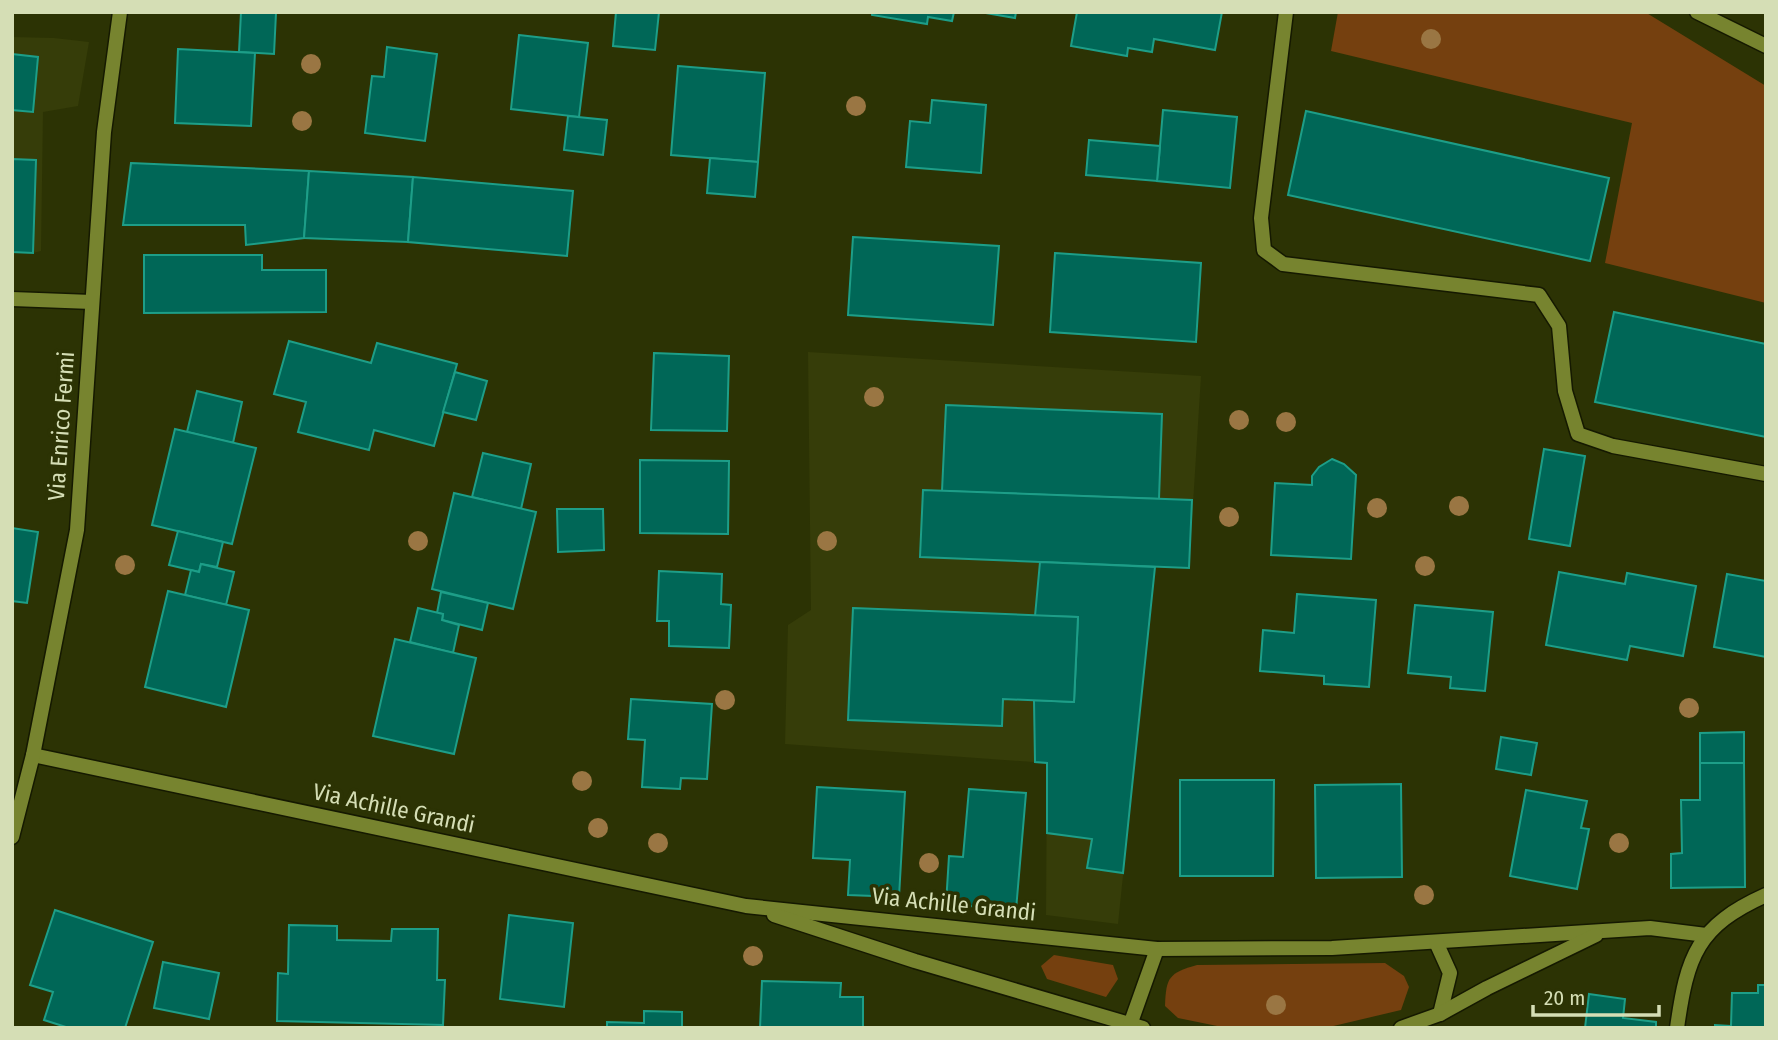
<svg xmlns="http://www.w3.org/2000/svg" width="1778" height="1040" viewBox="0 0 1778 1040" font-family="'Fira Sans Condensed',sans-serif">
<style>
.built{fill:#363d09}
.green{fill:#75400f}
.building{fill:#006757;stroke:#1d9e88;stroke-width:2}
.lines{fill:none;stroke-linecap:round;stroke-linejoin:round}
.service-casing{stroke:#151901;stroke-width:17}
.minor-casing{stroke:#151901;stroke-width:17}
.service{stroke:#77842f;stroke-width:14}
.minor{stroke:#77842f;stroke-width:14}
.tree{fill:#9a7643}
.labels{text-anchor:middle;stroke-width:7;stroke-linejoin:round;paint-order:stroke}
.street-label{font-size:23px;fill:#d5deb5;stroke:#2c3304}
</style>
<rect width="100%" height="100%" fill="#2c3304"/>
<g class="built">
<path d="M12,37L54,38L89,42L78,106L43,112L41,251L33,253L12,252Z"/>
<path d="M808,352L1201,376L1189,568L1155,567L1118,924L1046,915L1047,763L785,744L788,625L811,610Z"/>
</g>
<g class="green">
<path d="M1338,12H1645L1766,86V303L1605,263L1632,123L1331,51Z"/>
<path d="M1054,955L1113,965L1118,979L1106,997L1047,979L1041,966Z"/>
<path d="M1385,963L1404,976L1409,987L1401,1010L1325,1028H1227L1178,1018L1165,1006C1166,977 1169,973 1197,965Z"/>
</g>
<g class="building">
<path d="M241,12L276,13L274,54L239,52Z"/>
<path d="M616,12H659L655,50L613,46Z"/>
<path d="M872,12H954L952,21L928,17L927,24L872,15Z"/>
<path d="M980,12H1016L1015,18Z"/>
<path d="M1077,12H1222L1215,50L1154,39L1152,52L1128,48L1127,56L1071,46Z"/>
<path d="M519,35L588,43L579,117L511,109Z"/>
<path d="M387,47L437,54L425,141L365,133L372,76L384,77Z"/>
<path d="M178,49L255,53L251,126L175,123Z"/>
<path d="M12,54L38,57L33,112L12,110Z"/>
<path d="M678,66L765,73L758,162L671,155Z"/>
<path d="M932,100L986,105L981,173L906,167L910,121L930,123Z"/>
<path d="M1163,110L1237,117L1230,188L1157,181Z"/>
<path d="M1306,111L1609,178L1590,261L1288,195Z"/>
<path d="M568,116L607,120L603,155L564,150Z"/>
<path d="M1089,140L1160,146L1157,181L1086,175Z"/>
<path d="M710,158L758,162L755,197L707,193Z"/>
<path d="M12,159L36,160L33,253L12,252Z"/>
<path d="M131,163L309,171L304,238L246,245L245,225H123Z"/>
<path d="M309,171L413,177L408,242L304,238Z"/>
<path d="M413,177L573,191L567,256L408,242Z"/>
<path d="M853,237L999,246L993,325L848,315Z"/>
<path d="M1055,253L1201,263L1196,342L1050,332Z"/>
<path d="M144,255H262V270H326V312L144,313Z"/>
<path d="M1614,312L1766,344V437L1595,402Z"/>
<path d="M289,341L371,363L377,343L457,364L434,446L374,430L369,450L298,432L306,402L274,394Z"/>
<path d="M654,353L729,356L727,431L651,430Z"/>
<path d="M455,372L487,381L476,420L443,412Z"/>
<path d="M197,391L242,402L233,443L187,432Z"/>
<path d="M946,405L1162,414L1159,499L942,491Z"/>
<path d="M175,429L256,448L232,544L152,525Z"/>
<path d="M1544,449L1585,456L1570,546L1529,539Z"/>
<path d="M483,453L531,464L521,509L472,497Z"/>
<path d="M1332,459L1344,464L1356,475L1351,559L1271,555L1275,483L1312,485V476L1319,467Z"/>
<path d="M640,460L729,461L728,534L640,533Z"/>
<path d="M923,490L1192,500L1189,568L920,557Z"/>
<path d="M454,493L536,512L513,609L432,589Z"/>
<path d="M557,509H603L604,550L558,552Z"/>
<path d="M12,528L38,532L27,603L12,601Z"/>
<path d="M178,531L223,542L217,567L201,564L199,572L169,565Z"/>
<path d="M1040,562L1155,567L1123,873L1087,868L1092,839L1047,833V763L1035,762L1034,700L1074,702L1078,617L1035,616Z"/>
<path d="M201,564L234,572L226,605L185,595L191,570L199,572Z"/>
<path d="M659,571L722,574L721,604L731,605L729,648L669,646V621H657Z"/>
<path d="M1559,572L1625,584L1627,573L1696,586L1683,656L1630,646L1627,660L1546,645Z"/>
<path d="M1727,574L1766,581V657L1714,647Z"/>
<path d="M168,591L249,610L226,707L145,687Z"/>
<path d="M441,592L488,603L482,630L442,620L443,614L437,613Z"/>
<path d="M1297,594L1376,600L1369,687L1324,684V676L1260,671L1263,630L1294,633Z"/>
<path d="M1415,605L1493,612L1485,691L1450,688L1451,677L1408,673Z"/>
<path d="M418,608L443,614L442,620L459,625L453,653L410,642Z"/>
<path d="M853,608L1078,617L1074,702L1003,699L1002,726L848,720Z"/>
<path d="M395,639L476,658L454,754L373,736Z"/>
<path d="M631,699L712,704L707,779L681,778L680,789L642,787L645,740L628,739Z"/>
<path d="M1744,732V763H1700V733Z"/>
<path d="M1501,737L1537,743L1531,775L1496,769Z"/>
<path d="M1700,763H1744L1745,887L1671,888V854L1682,853L1681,800H1700Z"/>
<path d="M1180,780H1274L1273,876H1180Z"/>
<path d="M1401,784L1402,877L1316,878L1315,785Z"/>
<path d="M817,787L905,792L899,897L848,895L850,860L813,858Z"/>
<path d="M969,789L1026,793L1016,910L946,904L949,856L963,857Z"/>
<path d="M1526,790L1587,801L1581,828L1589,829L1577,889L1510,876Z"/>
<path d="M55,910L153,942L125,1028H69L44,1020L53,992L30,985Z"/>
<path d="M509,915L573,923L564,1007L500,999Z"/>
<path d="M289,925L337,926V940L391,941L392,929H438L437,980H445L443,1025L277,1021L278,973L288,974Z"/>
<path d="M163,962L219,973L209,1019L154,1008Z"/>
<path d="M762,981L841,983L840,997H863V1028H760Z"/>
<path d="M1758,985H1766V1028H1715V1025L1731,1026L1732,993H1758Z"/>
<path d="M1589,994L1625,999L1623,1018L1656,1022V1028H1585Z"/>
<path d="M644,1011L682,1012V1028H607V1022L644,1023Z"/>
</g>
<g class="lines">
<g class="service-casing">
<path id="service" d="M1286,12L1261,218L1264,250L1283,264L1539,295L1559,326L1565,391L1578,434L1613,446L1766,474"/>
</g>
<g class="minor-casing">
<g id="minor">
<path d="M1697,12L1766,46"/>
<path d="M12,299L92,302"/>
<path d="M33,755L746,906L1157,949L1332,948L1650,928L1706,935"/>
<path d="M12,837L33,755L77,530L104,132L120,12"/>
<path d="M774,915L915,961L1143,1028"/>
<path d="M1436,942L1450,973L1440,1014"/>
<path d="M1130,1025L1157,949"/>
<path d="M1401,1028L1440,1014L1487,988L1596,935"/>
<path d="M1677,1028C1687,956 1697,926 1766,895"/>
</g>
</g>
<use href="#service" class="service"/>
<use href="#minor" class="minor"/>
</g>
<g class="tree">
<circle cx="1431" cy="39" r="10"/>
<circle cx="311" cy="64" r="10"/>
<circle cx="856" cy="106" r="10"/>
<circle cx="302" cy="121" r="10"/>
<circle cx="874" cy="397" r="10"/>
<circle cx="1239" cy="420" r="10"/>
<circle cx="1286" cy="422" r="10"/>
<circle cx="1459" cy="506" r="10"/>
<circle cx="1377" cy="508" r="10"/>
<circle cx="1229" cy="517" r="10"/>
<circle cx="418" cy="541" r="10"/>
<circle cx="827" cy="541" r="10"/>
<circle cx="125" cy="565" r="10"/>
<circle cx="1425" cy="566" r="10"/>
<circle cx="725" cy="700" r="10"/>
<circle cx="1689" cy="708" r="10"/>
<circle cx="582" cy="781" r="10"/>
<circle cx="598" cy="828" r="10"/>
<circle cx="658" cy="843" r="10"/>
<circle cx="1619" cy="843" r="10"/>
<circle cx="929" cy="863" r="10"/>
<circle cx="1424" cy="895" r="10"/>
<circle cx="753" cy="956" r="10"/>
<circle cx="1276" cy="1005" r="10"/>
</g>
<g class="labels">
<g class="street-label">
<text transform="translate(61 426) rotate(-86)" y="8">Via Enrico Fermi</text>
<text transform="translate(394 808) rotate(12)" y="8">Via Achille Grandi</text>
<text transform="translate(954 904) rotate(6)" y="8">Via Achille Grandi</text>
</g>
</g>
<rect width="1778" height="1040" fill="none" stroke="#d5deb5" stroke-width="28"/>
<path d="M1533 1005v10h126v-10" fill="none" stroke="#d5deb5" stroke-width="3.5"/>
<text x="1544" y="1005" font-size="21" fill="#d5deb5" stroke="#2c3304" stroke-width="5" paint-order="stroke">20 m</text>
</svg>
